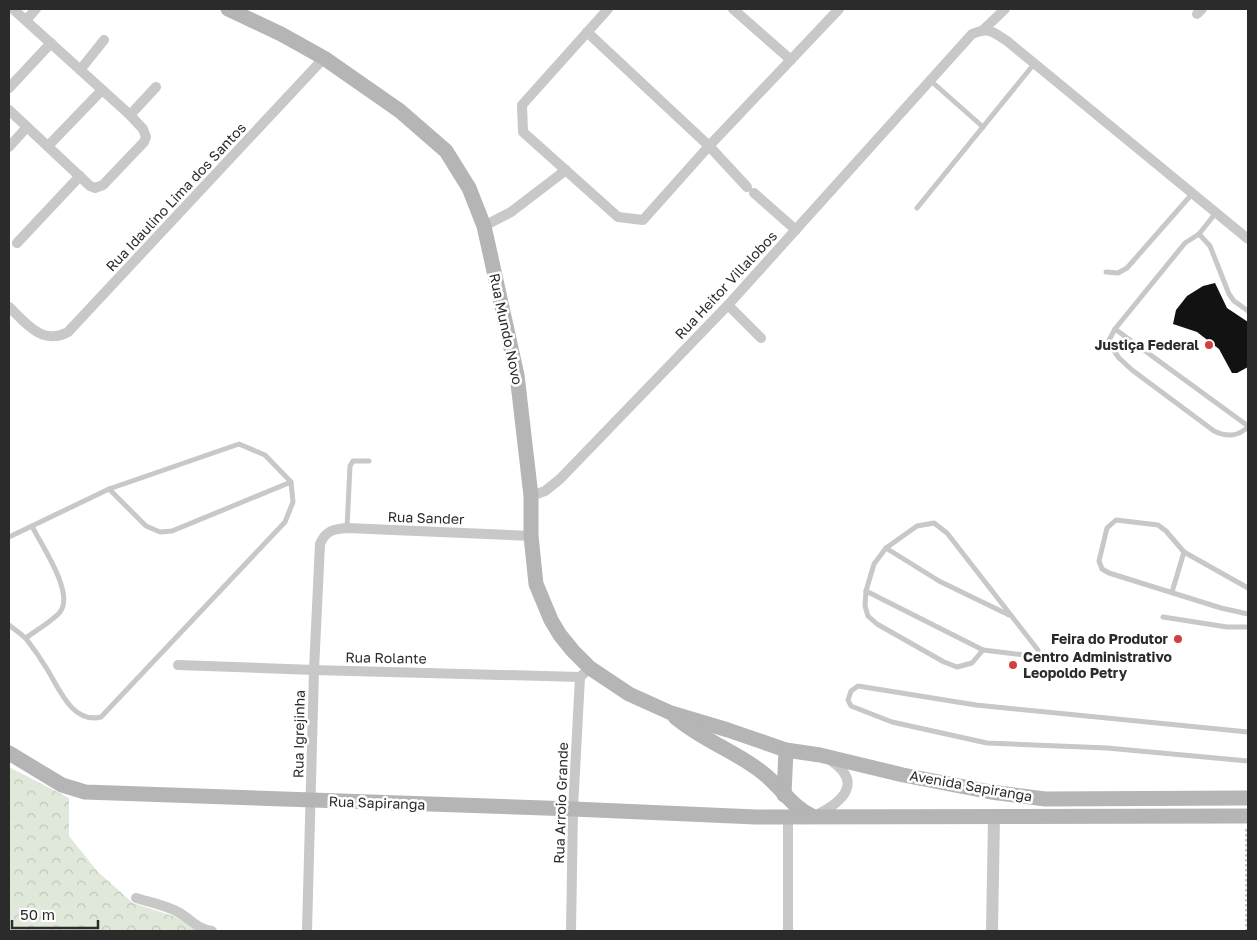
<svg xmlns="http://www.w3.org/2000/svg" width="1257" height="940" viewBox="0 0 1257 940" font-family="'Golos Text',sans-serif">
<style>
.forest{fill:url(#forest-crowns)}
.building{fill:#121212}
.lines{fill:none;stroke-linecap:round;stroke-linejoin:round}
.path{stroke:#c8c8c8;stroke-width:2;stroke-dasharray:2.5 2.5;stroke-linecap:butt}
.service{stroke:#c8c8c8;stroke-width:5}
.minor{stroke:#c8c8c8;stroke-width:10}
.tertiary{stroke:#c8c8c8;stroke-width:12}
.secondary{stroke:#b5b5b5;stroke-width:15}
.poi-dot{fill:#d1403f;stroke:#fff;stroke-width:2}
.labels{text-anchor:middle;stroke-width:5;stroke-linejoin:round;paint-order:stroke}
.street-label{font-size:14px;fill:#2b2b2b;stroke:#fff}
.poi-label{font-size:14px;font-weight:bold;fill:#2b2b2b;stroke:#fff;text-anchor:end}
</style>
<defs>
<pattern id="forest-crowns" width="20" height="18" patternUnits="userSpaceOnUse" patternTransform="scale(1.25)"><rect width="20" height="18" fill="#e0e8da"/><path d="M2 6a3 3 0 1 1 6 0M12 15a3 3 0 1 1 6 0" fill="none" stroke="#c0c7bb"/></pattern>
</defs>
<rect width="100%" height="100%" fill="#fff"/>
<path class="forest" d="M9,767L69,798V836L98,872L133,903L176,917L201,931H9Z"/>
<path class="building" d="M1215,283L1227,308L1248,322V367L1237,373H1232L1219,349L1197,332L1173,324L1176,310L1187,296L1203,286Z"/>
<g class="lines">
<path class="path" d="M1246,829V931"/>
<g class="service">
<path d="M931,81L983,127"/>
<path d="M917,208L1034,64"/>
<path d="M1215,214L1199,234L1185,243L1115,329L1108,342L1119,358L1132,370L1214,431C1227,437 1237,437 1248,427"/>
<path d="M1199,234L1210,246L1229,294L1234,301L1248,311"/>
<path d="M1106,272L1118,273L1127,268L1192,194"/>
<path d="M1115,329L1248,426"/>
<path d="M109,489L146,526L160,532L172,531L291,482"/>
<path d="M347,528L350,466L353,461H369"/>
<path d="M9,537L109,489L239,444L265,455L291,482L293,502L285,522L101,717C72,724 59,688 47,669C41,659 34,649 27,640C22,634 15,630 9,625"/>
<path d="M886,548L939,581L1009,615"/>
<path d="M1248,588L1184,552L1166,531L1158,525L1116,520L1107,528L1099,561L1102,569L1109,573L1221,608L1248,614"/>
<path d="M866,591L983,650L1025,655"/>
<path d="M1172,592L1184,552"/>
<path d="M1163,617L1227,627H1248"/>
<path d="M26,638C35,631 54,620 60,612C75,593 41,545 32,526"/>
<path d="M983,650L972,663L957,667L944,662L877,624L868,616L865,606L866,591L874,564L886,548L917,526L934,523L947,533L1038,650"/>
<path d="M1248,732L976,705L858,686L851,691L848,700L851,706L892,722L987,743L1107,748L1248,761"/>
</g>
<g class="minor">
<path d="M608,9L522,105L523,132L618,217L643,220L709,146L839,9"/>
<path d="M733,9L791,60"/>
<path d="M1197,14L1202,9"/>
<path d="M26,20L36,9"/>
<path d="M983,30L1005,9"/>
<path d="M587,32L709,146L747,187"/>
<path d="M80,70L104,40"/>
<path d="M9,88L51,43"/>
<path d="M9,110L90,186L95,188L103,185L144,142L146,137L143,129L130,115L13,9"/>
<path d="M130,115L156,87"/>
<path d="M48,146L102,90"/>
<path d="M9,147L27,127"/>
<path d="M754,193L796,230"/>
<path d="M484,226L511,212L566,170"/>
<path d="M17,243L80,176"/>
<path d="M728,305L761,338"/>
<path d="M9,307C26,323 42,346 68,332L324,58"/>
<path d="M531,496L545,491L560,479L728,305L972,34C989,27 992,31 1007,41L1248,239"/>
<path d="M178,665L314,670L580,677L590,668"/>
<path d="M816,815C843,802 864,782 830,760"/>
<path d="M136,898C149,902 165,905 178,912C191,919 195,928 212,931"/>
<path d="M307,931L314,670L320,544C326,530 334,529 347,528L531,536"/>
<path d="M571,931L573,809L580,677"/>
<path d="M788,931V817"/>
</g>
<path class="tertiary" d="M992,931L994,818"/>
<g class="secondary">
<path d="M228,9L281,34L324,58L400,111L446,151L469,188L484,226L517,375L531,496V536L536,584L551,620L560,635L573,651L590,668L629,694L671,713L728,730L786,750L820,755L903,775L991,792L1045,799L1248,798"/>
<path d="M675,717C703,741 736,751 763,773C781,787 791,806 812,816"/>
<path d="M9,753L62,785L85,792L573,809L756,817L1248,816"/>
<path d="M784,795L786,750"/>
</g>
</g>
<g class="poi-dot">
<circle cx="1209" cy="345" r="5"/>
<circle cx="1178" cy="639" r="5"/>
<circle cx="1013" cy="665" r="5"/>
</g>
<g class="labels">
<g class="street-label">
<text transform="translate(176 197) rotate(-47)" y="5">Rua Idaulino Lima dos Santos</text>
<text transform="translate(726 285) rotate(-47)" y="5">Rua Heitor Villalobos</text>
<text transform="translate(506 329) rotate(78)" y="5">Rua Mundo Novo</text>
<text transform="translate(426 518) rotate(2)" y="5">Rua Sander</text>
<text transform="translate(386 658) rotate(1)" y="5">Rua Rolante</text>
<text transform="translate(299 734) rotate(-89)" y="5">Rua Igrejinha</text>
<text transform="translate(971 786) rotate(10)" y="5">Avenida Sapiranga</text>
<text transform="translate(377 803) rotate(2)" y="5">Rua Sapiranga</text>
<text transform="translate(561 803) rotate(-88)" y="5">Rua Arroio Grande</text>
</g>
<g class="poi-label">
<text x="1199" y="350">Justiça Federal</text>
<text x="1168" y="644">Feira do Produtor</text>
<text x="1023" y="662" text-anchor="start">Centro Administrativo<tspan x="1023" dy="16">Leopoldo Petry</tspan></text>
</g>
</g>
<rect width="1257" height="940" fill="none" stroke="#2b2b2b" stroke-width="20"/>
<path d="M12 920v8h86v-8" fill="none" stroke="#2b2b2b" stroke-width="2.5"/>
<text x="20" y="920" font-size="15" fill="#2b2b2b" stroke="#ffffff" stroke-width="4" paint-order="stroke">50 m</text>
</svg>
